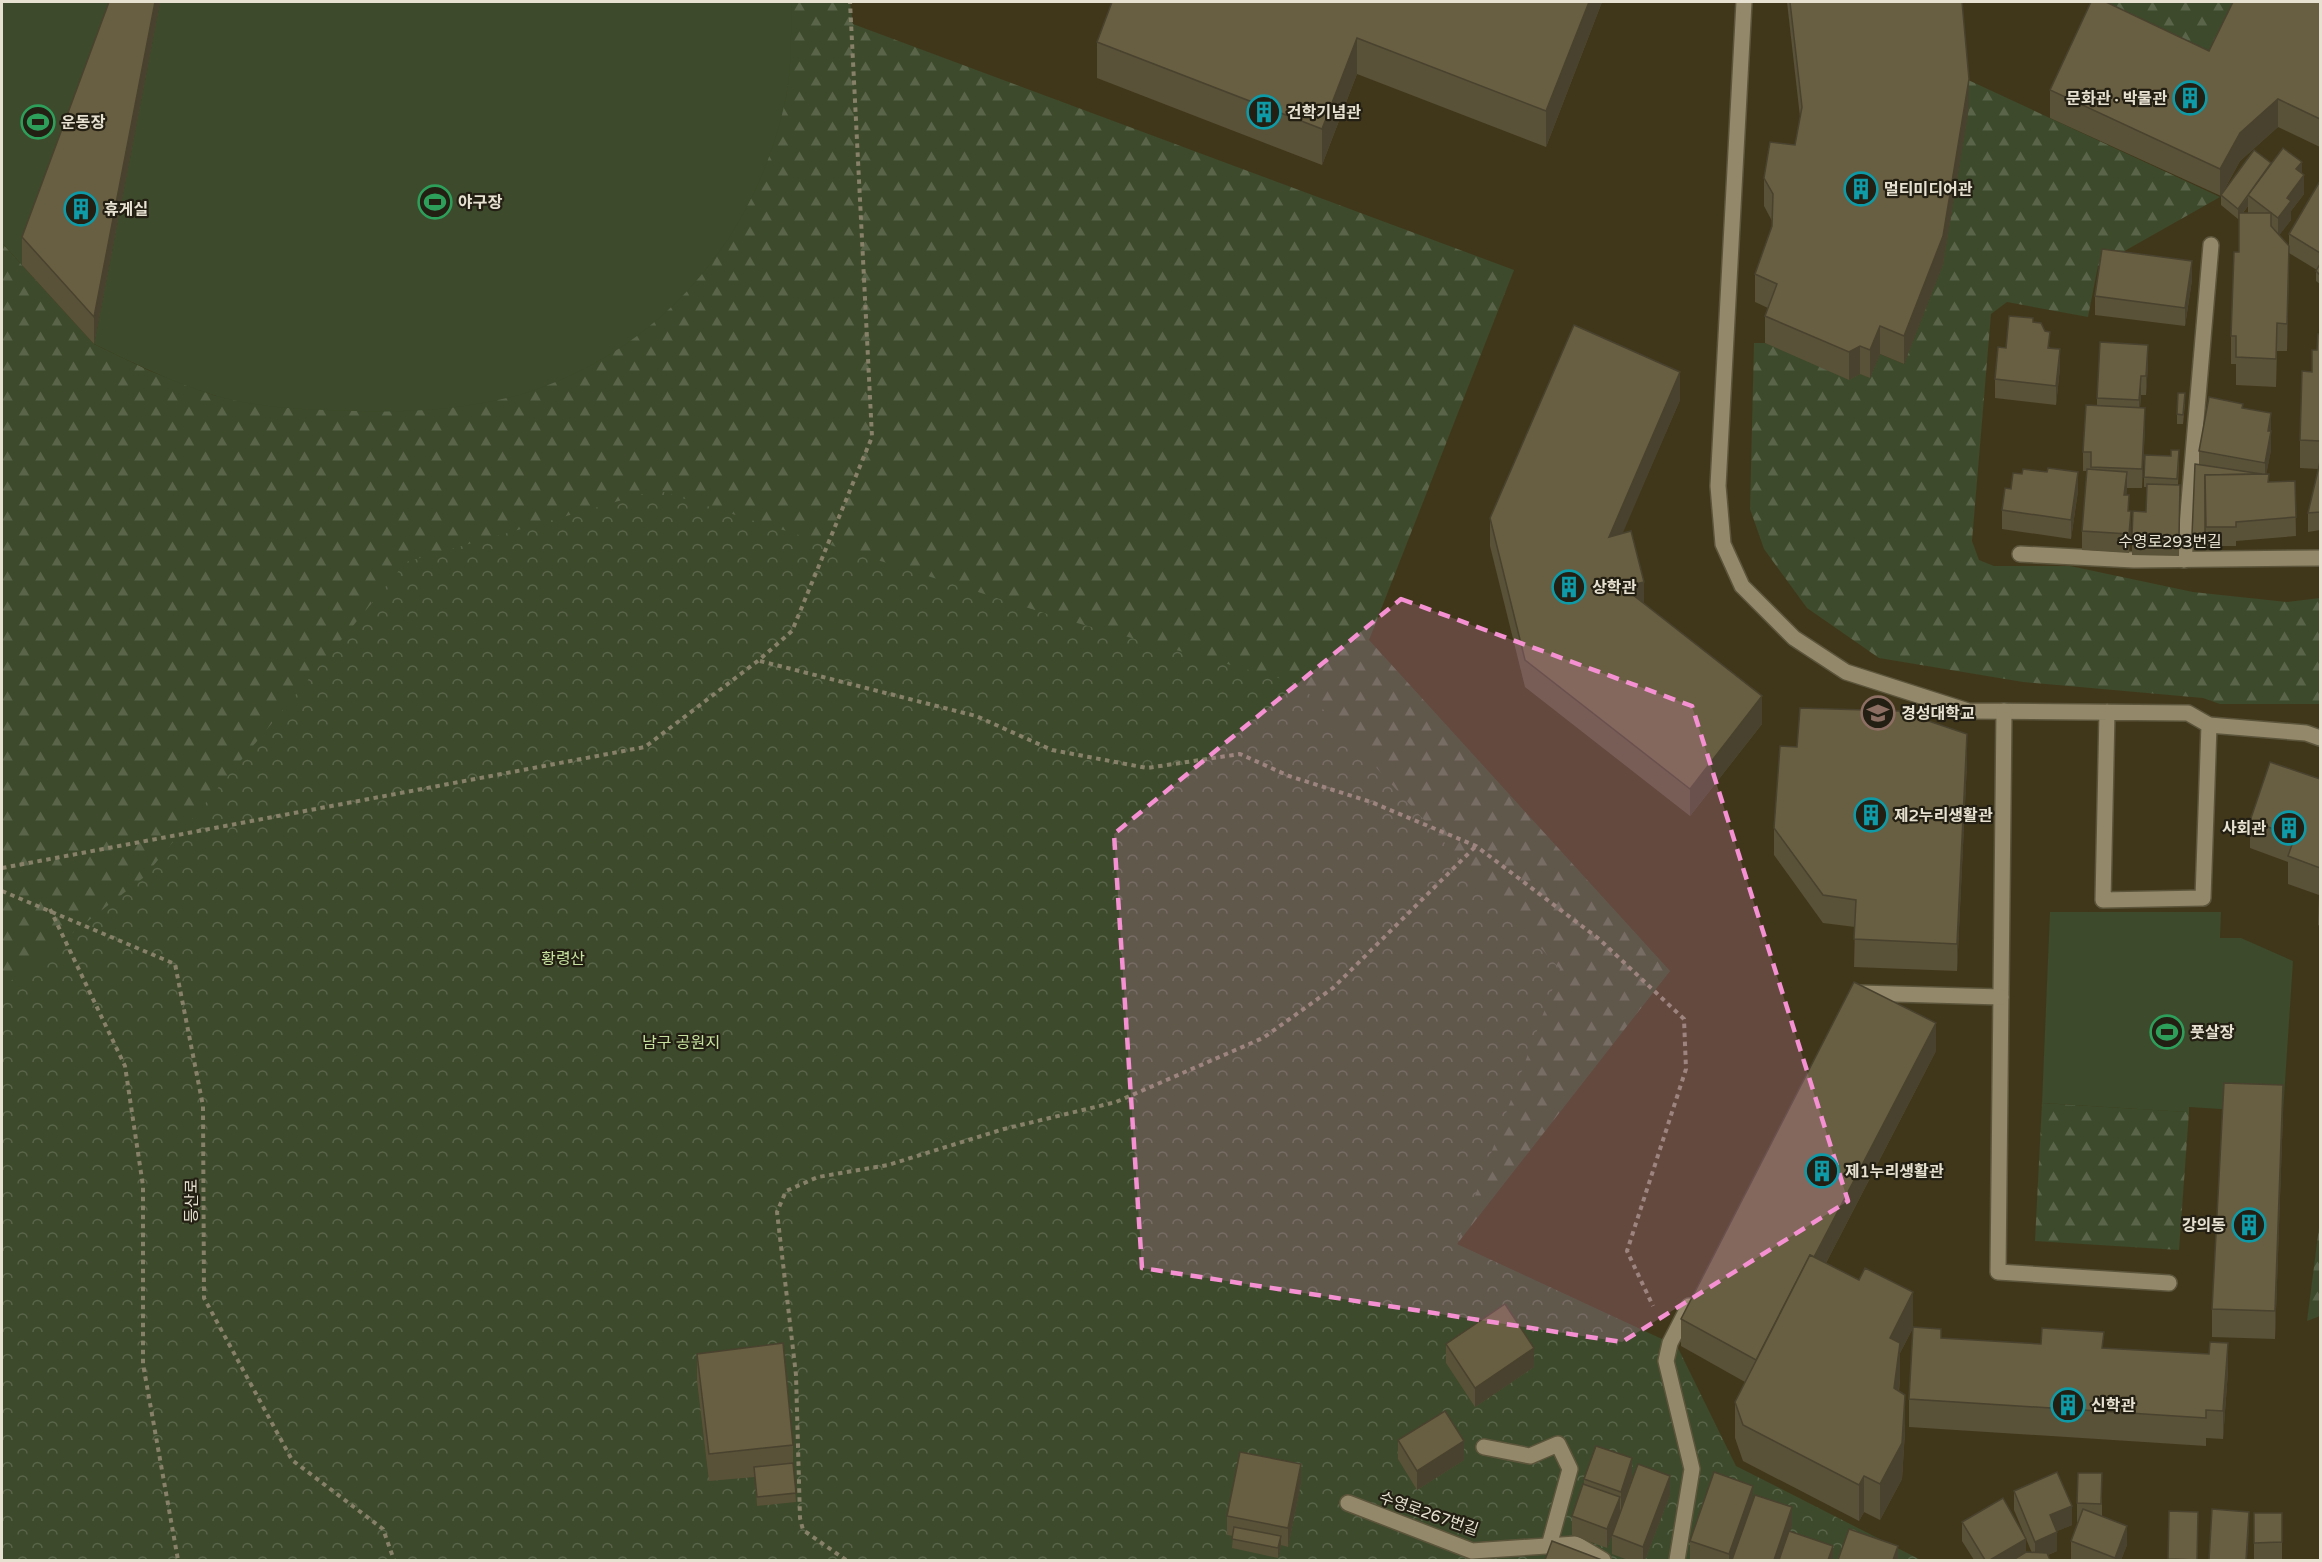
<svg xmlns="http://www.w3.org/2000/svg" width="2322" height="1562" viewBox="0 0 2322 1562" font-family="'Varela Round','Noto Sans KR',sans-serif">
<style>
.forest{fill:url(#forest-firs)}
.park{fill:url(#park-crowns)}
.pitch{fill:#3d4a2b}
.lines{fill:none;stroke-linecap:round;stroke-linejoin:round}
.service-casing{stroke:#5c553c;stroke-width:18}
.minor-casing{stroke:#5c553c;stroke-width:18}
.path{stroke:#88816a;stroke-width:4;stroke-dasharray:4.5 4.5;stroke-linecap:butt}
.service{stroke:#93886a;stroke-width:15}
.minor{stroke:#93886a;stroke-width:15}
.wall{fill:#595138;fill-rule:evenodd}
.shaded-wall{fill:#49422e}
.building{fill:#685e41;stroke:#49422e;stroke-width:1.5}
.marked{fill:#f591d2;fill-opacity:0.2;stroke:#f591d2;stroke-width:4.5;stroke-dasharray:12 8;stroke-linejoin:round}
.labels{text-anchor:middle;stroke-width:4.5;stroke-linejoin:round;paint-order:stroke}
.poi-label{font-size:16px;font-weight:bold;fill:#e6e1d0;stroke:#231f13;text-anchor:start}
.street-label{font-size:16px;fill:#e6e1d0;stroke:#231f13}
.park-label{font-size:16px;fill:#c6e29e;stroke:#231f13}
</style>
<defs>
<pattern id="forest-firs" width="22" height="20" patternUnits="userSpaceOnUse" patternTransform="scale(1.5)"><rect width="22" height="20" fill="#3d4a2b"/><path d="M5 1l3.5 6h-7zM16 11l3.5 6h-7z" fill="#596449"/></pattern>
<pattern id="park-crowns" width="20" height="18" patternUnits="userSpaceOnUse" patternTransform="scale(1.5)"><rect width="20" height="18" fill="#3d4a2b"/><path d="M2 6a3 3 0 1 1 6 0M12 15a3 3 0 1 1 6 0" fill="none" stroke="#596449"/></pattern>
</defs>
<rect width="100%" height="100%" fill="#40371b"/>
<g class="forest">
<path d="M791,2H850L853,24L1514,270L1369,640L1670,971L1457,1244L2,1560V243L94,344L150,371L216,396L786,96Z"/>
<path d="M2104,2H2247L2209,79Z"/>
<path d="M1966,79L2220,197L2098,266L2088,317L2007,302L1991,314L1972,541L1979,560L1994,566H2070L2193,592L2287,602L2320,598V704H2220L2203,698L2023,682L1879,658L1807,608L1764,549L1750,509L1754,343H1765L1870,377L1880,354L1904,364L1943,264L1969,107Z"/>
<path d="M2042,1103L2189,1112L2179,1250L2035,1241Z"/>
<path d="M2320,1220V1316L2307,1321Z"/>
</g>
<path class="park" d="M657,490L1066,620L1300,684L1560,969L1457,1244L1677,1346L1736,1466L1919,1559L2,1560V988L143,878L406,562Z"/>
<g class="pitch">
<path d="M2,2H120L22,265L2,243Z"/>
<path d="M160,2H791C791,33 792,66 786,97C758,234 665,346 532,391C477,409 413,413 356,411C312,410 255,408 213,395C172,382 133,363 94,344Z"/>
<path d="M2050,912H2221L2220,938H2241L2293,961L2283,1113L2189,1107V1112H2185L2042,1103Z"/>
</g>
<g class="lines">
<g class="service-casing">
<g id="service">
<path d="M1744,2L1718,486L1723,544L1742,586L1794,638L1846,672L1968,711L2188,713L2209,725L2203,898L2103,900L2107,712"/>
<path d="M2184,560L2211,245"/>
<path d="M2004,711L1998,1272L2169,1283"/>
<path d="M2209,725L2306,733L2320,738"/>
<path d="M1860,993L2001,997"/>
<path d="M1484,1447L1530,1456L1558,1444L1570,1469L1549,1546"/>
<path d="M1348,1503L1472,1551L1576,1544L1603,1560"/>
<path d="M1677,1560L1692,1469L1666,1361L1670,1343L1689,1306"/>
</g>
</g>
<g class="minor-casing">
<path id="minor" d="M2020,554L2134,560L2320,558"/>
</g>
<g class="path">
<path d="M760,661L976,716L1052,750L1147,768L1240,754L1289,776L1371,802L1476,846L1599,939L1684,1019L1686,1069L1627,1251L1653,1306"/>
<path d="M2,868L645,747L759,660L792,631L872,437L850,2"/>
<path d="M2,891L175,964L203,1106L204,1298L292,1460L383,1529L394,1560"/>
<path d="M50,909L125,1066L143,1186V1364L178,1560"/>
<path d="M846,1560L803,1530L800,1518L796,1375L777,1212L786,1191L818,1177L888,1165L1004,1129L1116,1102L1263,1038L1333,988L1476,846"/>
</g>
<use href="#service" class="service"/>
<use href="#minor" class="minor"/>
</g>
<g class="wall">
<path d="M109,2H160L94,344L22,265V237Z"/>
<path d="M1602,2L1546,147L1357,74L1322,165L1097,78V42Z"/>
<path d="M1787,2H1962L1969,107L1943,264L1904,364L1880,354L1870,378L1860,374L1849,380L1765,343V316L1768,308L1755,302V274L1772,226V221L1764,206V178L1795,145L1800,117Z"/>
<path d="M2320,2V147L2278,127L2240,161L2223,192L2271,163L2302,174L2304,194L2291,211V220L2279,235L2289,246V234L2320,181V284L2316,281V271L2317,270L2289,253L2287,351H2277L2276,387L2236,385V364H2231V336L2239,252V217L2238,219L2221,205V196L2050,118V90L2209,51ZM2248,206V213H2243Z"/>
<path d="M2192,280L2185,326L2095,315V296Z"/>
<path d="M2033,322L2050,348L2060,368L2056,405L1995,398V379Z"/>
<path d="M2320,334V530L2308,532V513L2318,469L2300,468V440L2312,372Z"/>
<path d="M2148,364L2146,395H2141L2140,408L2145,427L2142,488H2127L2126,495L2131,530L2129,553L2082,550V531L2087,471H2083V452L2097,406V398Z"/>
<path d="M1680,400L1622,533L1644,603L1762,724L1690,816L1525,687L1490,546V518Z"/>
<path d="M2185,403L2183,424H2177V414Z"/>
<path d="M2243,408L2271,413V450L2266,474L2269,482L2295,481L2296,536L2236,541V546H2206L2205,528V543L2192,544V535L2199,464V451Z"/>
<path d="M2179,460L2178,485H2180L2179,556L2132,555V536L2146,512L2147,487H2144V477Z"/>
<path d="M2047,472L2078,491L2071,539L2002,529V510L2011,489L2022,474Z"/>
<path d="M1967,762L1957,971L1854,967L1855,927L1823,923L1774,855V828Z"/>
<path d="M2320,779V926L2318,925L2319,895L2288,884V862L2250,848V821Z"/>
<path d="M1936,1051L1826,1263L1913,1327L1941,1338L2104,1348L2228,1371L2223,1439L2206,1438V1446L1909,1427V1399L1913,1328L1900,1353V1379L1899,1391L1905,1431L1902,1479L1880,1520L1864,1512L1859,1521L1743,1461L1735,1438V1402L1745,1382L1681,1346V1319Z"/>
<path d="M2283,1113L2275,1339L2212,1337V1309Z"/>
<path d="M1446,1344L1534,1367L1475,1407L1446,1363Z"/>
<path d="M697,1354L793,1445V1463L796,1502L757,1506L755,1477L709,1481L697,1381Z"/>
<path d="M1398,1440L1464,1460L1417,1490L1398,1459Z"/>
<path d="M1632,1477L1626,1497L1670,1495L1645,1560H1628L1612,1554V1536L1607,1548L1572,1535V1516L1584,1484V1479Z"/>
<path d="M1301,1483L1288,1547L1281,1545L1278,1558L1232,1548L1233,1536L1227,1535V1516Z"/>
<path d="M2014,1491L2072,1525L2057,1531V1551L2048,1555L2050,1560H1974L1962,1541V1522L2026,1552L2032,1553L2014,1510Z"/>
<path d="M2102,1492V1516L2127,1545L2121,1560H2071V1541L2078,1522H2077V1503Z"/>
<path d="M1753,1500L1792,1526L1790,1531L1833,1560H1690V1541Z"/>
<path d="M2169,1511L2198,1531L2197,1560H2168Z"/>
<rect x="2254" y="1513" width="28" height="47"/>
</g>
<g class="shaded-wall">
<path d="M155,2H160L94,344V317Z"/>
<path d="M1589,2H1602L1546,147V111Z"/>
<path d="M1357,38V74L1322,165V129Z"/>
<path d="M1969,79V107L1943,264L1904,364V336Z"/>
<path d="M2278,99V127L2240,161L2220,197V169L2240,133Z"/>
<path d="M2302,162V177L2304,175V194L2291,211V220L2278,237V218L2287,198L2296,169Z"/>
<path d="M2248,197V206L2238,219V209Z"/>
<path d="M2289,246V274L2287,351V324Z"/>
<path d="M2192,261V280L2185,326V308Z"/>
<path d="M1880,326V354L1870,378V350Z"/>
<path d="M2148,345V364L2146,395V376Z"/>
<path d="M1860,346V374L1849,380V352Z"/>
<path d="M2060,349V368L2056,405V386Z"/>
<path d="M1680,372V400L1609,565V537Z"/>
<path d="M2141,376V395L2139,419V400Z"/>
<path d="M2145,408V427L2142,488V469Z"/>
<path d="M2271,413V450L2265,482V463L2268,431Z"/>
<path d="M2078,472V491L2071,539V520Z"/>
<path d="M2127,472V491L2124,514V495Z"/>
<path d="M2131,511V530L2129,553V534Z"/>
<path d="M1644,582V610L1623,587Z"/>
<path d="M1762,696V724L1690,816V789Z"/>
<path d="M1967,734V762L1957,971V944Z"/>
<path d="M1936,1023V1051L1760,1390V1362Z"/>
<path d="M2283,1085V1113L2275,1339V1311Z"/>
<path d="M1913,1292V1328L1900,1353V1379L1894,1425V1388L1890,1338Z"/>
<path d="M2228,1343V1371L2223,1439V1411Z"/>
<path d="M1534,1348V1367L1475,1407V1388Z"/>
<path d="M1905,1395V1431L1902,1479L1880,1520V1484Z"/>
<path d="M1464,1441V1460L1417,1490V1471Z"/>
<path d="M1632,1458V1477L1621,1511V1492Z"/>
<path d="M1301,1464V1483L1288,1547V1528Z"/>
<path d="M1670,1476V1495L1645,1560H1643V1547Z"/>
<path d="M1864,1476V1512L1859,1521V1485Z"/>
<path d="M1753,1486V1505L1733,1560H1729V1554Z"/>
<path d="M1620,1497V1516L1607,1548V1529Z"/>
<path d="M2072,1506V1525L2050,1534V1515Z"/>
<path d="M1792,1507V1526L1780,1560H1774Z"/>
<path d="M2249,1512V1531L2247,1560H2246Z"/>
<path d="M2127,1526V1545L2121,1560H2115V1558Z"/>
<path d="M2057,1532V1551L2035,1560V1542Z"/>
<path d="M1281,1536V1545L1278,1558V1548Z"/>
<path d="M2026,1539V1558L2022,1560H1990Z"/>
<path d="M1833,1546V1560H1828Z"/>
<path d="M1898,1546V1560H1893Z"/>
</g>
<g class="building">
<path d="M109,2H155L94,317L22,237Z"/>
<path d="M1112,2H1589L1546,111L1357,38L1322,129L1097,42Z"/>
<path d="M1790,2H1962L1969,79L1943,236L1904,336L1880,326L1870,350L1860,346L1849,352L1765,316L1777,284L1755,274L1772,226L1773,194L1764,178L1770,142L1795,145L1802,107Z"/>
<path d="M2091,2H2106L2209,51L2233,2H2320V119L2278,99L2240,133L2220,169L2050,90Z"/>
<path d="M2283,148L2302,162L2296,169L2304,175L2287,198L2291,201L2278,218L2248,195Z"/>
<path d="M2254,150L2271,163L2238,209L2221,195Z"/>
<path d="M2320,181V253L2289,234Z"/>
<path d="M2239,213H2271V226L2289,246L2287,324L2277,323L2276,359L2236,357V336H2231L2234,252H2239Z"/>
<path d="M2102,249L2192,261L2185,308L2095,296Z"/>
<path d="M2320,264V275L2316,271Z"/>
<path d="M2009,316L2033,318V322L2041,323L2045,331L2050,332L2048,348L2060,349L2056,386L1995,379L1998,347L2006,348Z"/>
<path d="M1574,325L1680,372L1609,537L1631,531L1644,582L1623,587L1762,696L1690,789L1525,660L1490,518Z"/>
<path d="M2318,334H2320V441L2300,440L2302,371L2312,372V350H2317Z"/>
<path d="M2100,342L2148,345L2146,376H2141L2139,400L2097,398Z"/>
<path d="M2178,393H2185L2183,415L2177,414Z"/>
<path d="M2209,397L2243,404L2242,408L2271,413L2268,431H2271L2265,463L2199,451Z"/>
<path d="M2086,405L2145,408L2142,469L2091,467V452H2083Z"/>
<path d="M2171,450H2179L2177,479L2144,477L2145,455L2171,456Z"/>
<path d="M2320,462V512L2308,513Z"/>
<path d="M2195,464L2262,474L2205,475V534L2192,535Z"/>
<path d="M2048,468L2078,472L2071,520L2002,510L2005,488L2011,489L2013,473L2022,474L2023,469L2047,472Z"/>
<path d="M2087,469L2127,472L2124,495H2129L2128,511H2131L2129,534L2082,531Z"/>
<path d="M2269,474L2268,482L2295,481L2296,517L2236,522V527H2206L2205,475Z"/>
<path d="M2147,484L2180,485L2179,537L2132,536L2133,511L2146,512Z"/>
<path d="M1800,708L1899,711L1967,734L1957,944L1854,939L1856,900L1823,895L1774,828L1780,746L1797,747Z"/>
<path d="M2270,762L2320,779V868L2288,856L2295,836L2250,821Z"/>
<path d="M1854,982L1936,1023L1814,1257L1810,1255L1756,1360L1681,1319Z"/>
<path d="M2224,1083L2283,1085L2275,1311L2212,1309Z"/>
<path d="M1810,1255L1859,1280L1865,1268L1913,1292L1890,1338L1900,1343L1894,1388L1905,1395L1902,1443L1880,1484L1864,1476L1859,1485L1743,1425L1735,1402Z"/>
<path d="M1505,1304L1534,1348L1475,1388L1446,1344Z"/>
<path d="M1913,1327L1941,1329V1338L2041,1344L2042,1328L2104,1332L2102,1348L2209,1354L2210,1342L2228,1343L2223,1411L2206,1410V1418L1909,1399Z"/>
<path d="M783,1343L793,1445L709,1454L697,1354Z"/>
<path d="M1445,1411L1464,1441L1417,1471L1398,1440Z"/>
<path d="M1596,1446L1632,1458L1621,1492L1584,1479Z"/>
<path d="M1240,1452L1301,1464L1288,1528L1227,1516Z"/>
<path d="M793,1463L796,1493L757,1497L754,1467Z"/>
<path d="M1638,1464L1670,1476L1643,1547L1612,1535Z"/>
<path d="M1714,1472L1753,1486L1729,1554L1690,1541Z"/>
<path d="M2057,1472L2072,1506L2050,1515L2057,1532L2035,1542L2014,1491Z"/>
<path d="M2078,1473H2102L2101,1504L2077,1503Z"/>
<path d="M1583,1484L1620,1497L1607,1529L1572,1516Z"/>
<path d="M1755,1495L1792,1507L1774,1560H1732Z"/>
<path d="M2003,1498L2026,1539L1990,1560H1985L1962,1522Z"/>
<path d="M2083,1509L2127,1526L2115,1558L2071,1541Z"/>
<path d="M2212,1509L2249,1512L2246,1560H2209Z"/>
<path d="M2169,1511L2198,1512L2197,1560L2168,1559Z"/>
<path d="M2254,1513H2282V1542L2254,1543Z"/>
<path d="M1234,1527L1281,1536L1278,1548L1232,1539Z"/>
<path d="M1849,1529L1898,1546L1893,1560H1838Z"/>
<path d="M1789,1531L1833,1546L1828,1560H1779Z"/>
<path d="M1552,1541L1602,1560H1545Z"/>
<path d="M2026,1552L2047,1553L2050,1560H2013Z"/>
</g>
<path class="marked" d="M1401,599L1692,706L1848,1201L1622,1342L1142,1268L1114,834Z"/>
<defs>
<g id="building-ring" transform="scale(1.725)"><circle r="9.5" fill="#231f13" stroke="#0f9aa8" stroke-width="1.5"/><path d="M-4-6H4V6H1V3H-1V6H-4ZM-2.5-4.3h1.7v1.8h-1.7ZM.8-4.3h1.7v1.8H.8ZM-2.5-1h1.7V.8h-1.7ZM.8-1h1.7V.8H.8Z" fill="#0f9aa8"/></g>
<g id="stadium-ring" transform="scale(1.725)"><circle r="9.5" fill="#231f13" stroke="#2e9e5b" stroke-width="1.5"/><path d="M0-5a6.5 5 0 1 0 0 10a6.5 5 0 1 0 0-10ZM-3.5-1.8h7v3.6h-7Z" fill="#2e9e5b"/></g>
<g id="university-ring" transform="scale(1.725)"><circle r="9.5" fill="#231f13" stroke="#8d6e63" stroke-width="1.5"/><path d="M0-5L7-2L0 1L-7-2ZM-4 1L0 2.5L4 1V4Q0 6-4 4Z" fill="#8d6e63"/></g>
</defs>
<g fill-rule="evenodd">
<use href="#building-ring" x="2190" y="98"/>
<use href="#building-ring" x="1264" y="112"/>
<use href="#stadium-ring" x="38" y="122"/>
<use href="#building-ring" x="1861" y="189"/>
<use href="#stadium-ring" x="435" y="202"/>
<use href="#building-ring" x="81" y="209"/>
<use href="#building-ring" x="1569" y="587"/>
<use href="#university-ring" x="1878" y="713"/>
<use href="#building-ring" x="1871" y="815"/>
<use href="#building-ring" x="2289" y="828"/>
<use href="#stadium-ring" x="2167" y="1032"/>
<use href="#building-ring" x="1822" y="1171"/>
<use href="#building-ring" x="2249" y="1225"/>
<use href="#building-ring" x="2068" y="1405"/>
</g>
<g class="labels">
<g class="poi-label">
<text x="2167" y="104" text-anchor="end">문화관 · 박물관</text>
<text x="1287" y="118">건학기념관</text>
<text x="61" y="128">운동장</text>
<text x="1884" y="195">멀티미디어관</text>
<text x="458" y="208">야구장</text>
<text x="104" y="215">휴게실</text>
<text x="1592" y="593">상학관</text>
<text x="1901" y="719">경성대학교</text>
<text x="1894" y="821">제2누리생활관</text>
<text x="2266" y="834" text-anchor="end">사회관</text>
<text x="2190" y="1038">풋살장</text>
<text x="1845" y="1177">제1누리생활관</text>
<text x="2226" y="1231" text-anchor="end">강의동</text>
<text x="2091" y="1411">신학관</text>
</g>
<g class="street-label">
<text x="2170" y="547">수영로293번길</text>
<text transform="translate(191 1201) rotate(-90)" y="6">등산로</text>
<text transform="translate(1429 1513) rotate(19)" y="6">수영로267번길</text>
</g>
<g class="park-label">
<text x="563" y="964">황령산</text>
<text x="681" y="1048">남구 공원지</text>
</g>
</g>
<rect width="2322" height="1562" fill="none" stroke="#e6e1d0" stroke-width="6"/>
</svg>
